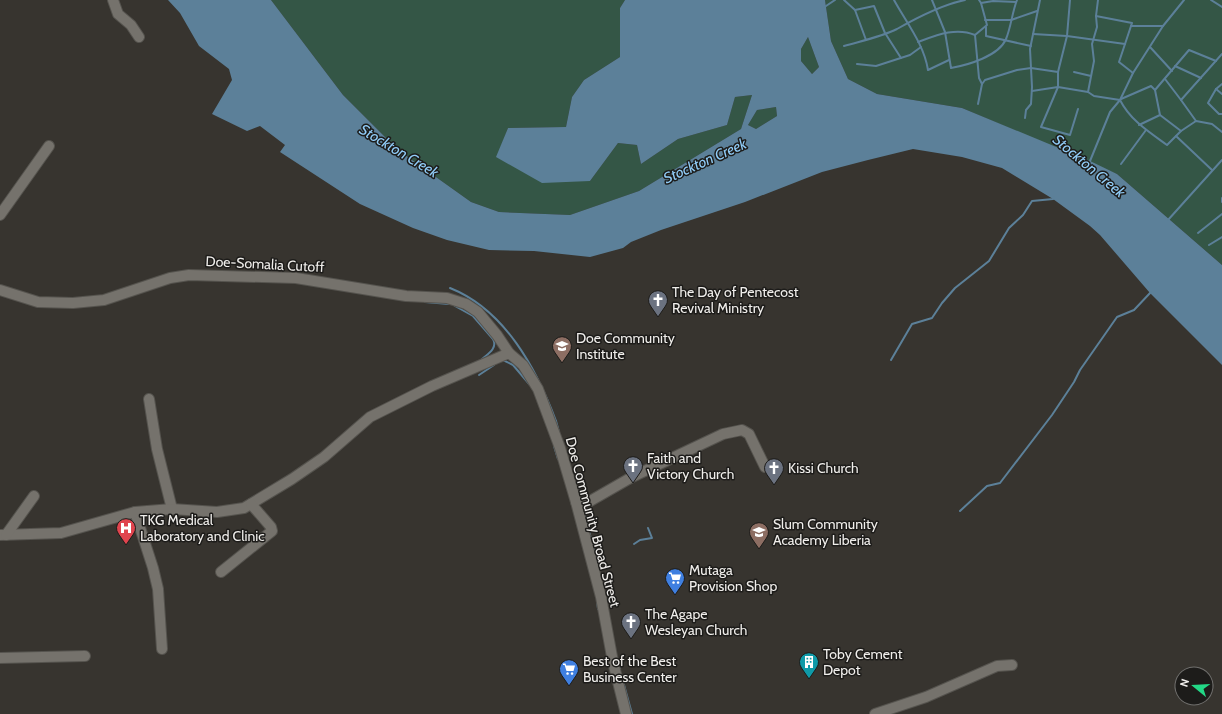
<svg xmlns="http://www.w3.org/2000/svg" width="1222" height="714" viewBox="0 0 1222 714" font-family="Cabin,sans-serif">
<style>
.green{fill:#345646}
.water{fill:#5c8099;fill-rule:evenodd}
.lines{fill:none;stroke-linecap:round;stroke-linejoin:round}
.stream{stroke:#5c8099;stroke-width:2}
.minor-casing{stroke:#55534e;stroke-width:12}
.minor{stroke:#75726c;stroke-width:10}
.labels{text-anchor:middle;stroke-width:3;stroke-linejoin:round;paint-order:stroke}
.street-label{font-size:14px;fill:#f0eeeb;stroke:#1d1c1a}
.poi-label{font-size:14px;fill:#f0eeeb;stroke:#1d1c1a;text-anchor:start}
.water-label{font-size:15px;font-style:italic;fill:#91cdf8;stroke:#1d1c1a}
</style>
<rect width="100%" height="100%" fill="#37342f"/>
<g class="green">
<path d="M271,0H625L620,8V57L584,80L572,97L566,127L508,128L497,157L590,181L618,143L637,145L641,164L678,139L727,125L735,97L752,95L741,129L639,191L570,215L499,212L471,202L398,150L343,95Z"/>
<path d="M825,0H1222V265L1117,174L962,108L877,94L848,79L831,41Z"/>
<path d="M808,37L819,67L812,74L801,61V49Z"/>
<path d="M776,107L777,116L756,129L748,125L757,110Z"/>
</g>
<path class="water" d="M168,0H271L343,95L398,150L471,202L499,212L570,215L639,191L741,129L752,95L735,97L727,125L678,139L641,164L637,145L618,143L590,181L542,183L496,157L508,128L566,127L572,97L584,80L620,57V8L625,0H825L831,41L848,79L877,94L962,108L1090,161L1117,174L1222,265V365L1150,293L1100,235L1090,226L1053,199L1002,168L962,157L913,149L868,160L822,172L745,202L661,230L631,242L623,248L590,257L534,251L489,250L447,240L413,228L360,204L280,152L285,145L260,126L247,131L212,114L232,80L229,69L199,46L180,13ZM808,37L819,67L812,74L801,61V49ZM776,107L777,116L756,129L748,125L757,110Z"/>
<g class="lines">
<g class="stream">
<path d="M844,0L855,10L866,40"/>
<path d="M894,0C906,22 924,44 928,70L949,60"/>
<path d="M932,0L945,32L951,68C968,65 999,56 1006,39C1011,27 1012,13 1017,0"/>
<path d="M979,0L981,3L993,1L1016,2"/>
<path d="M1070,0L1067,36L1058,72V87L1041,127L1070,135L1078,109"/>
<path d="M1098,0L1096,16L1132,23L1119,62L1133,73"/>
<path d="M1211,0L1222,7"/>
<path d="M826,6L835,0"/>
<path d="M855,10L874,6L885,33L901,58"/>
<path d="M985,20H1011L1037,11"/>
<path d="M1131,26H1163"/>
<path d="M986,27V36L1031,46"/>
<path d="M1033,34L1067,36L1125,44"/>
<path d="M975,35L979,78L982,84"/>
<path d="M918,42C937,35 956,27 975,35L987,25L981,3"/>
<path d="M844,46C861,41 881,37 897,29C918,17 941,5 965,0"/>
<path d="M1150,47L1172,71"/>
<path d="M857,64L876,66L910,55L921,47"/>
<path d="M1175,66L1201,78"/>
<path d="M1074,72L1091,76"/>
<path d="M1165,79L1181,100"/>
<path d="M1222,84L1216,89L1208,103L1219,114H1222"/>
<path d="M1216,89L1222,94"/>
<path d="M1155,90L1189,50L1216,61"/>
<path d="M1032,91L1058,87L1088,92L1094,96L1120,100C1130,120 1149,132 1167,145L1176,136"/>
<path d="M1088,92L1094,61L1092,44L1097,27L1096,16"/>
<path d="M1121,99L1151,86L1155,90L1160,115L1181,131L1176,136L1212,170"/>
<path d="M978,104L982,84L985,80L1017,70L1031,68L1058,72"/>
<path d="M1025,118L1026,110L1031,104L1032,87L1030,49L1040,0"/>
<path d="M1196,121L1181,100L1222,54"/>
<path d="M1139,125L1160,115"/>
<path d="M1181,131L1196,121L1212,124L1222,132"/>
<path d="M1090,161L1110,112L1120,100L1133,73L1163,26L1184,0"/>
<path d="M1121,164L1146,130"/>
<path d="M1222,198V202"/>
<path d="M1168,220L1222,160"/>
<path d="M1198,233L1222,214"/>
<path d="M1209,245L1222,237"/>
<path d="M450,288C505,310 536,368 556,421"/>
<path d="M425,302L449,304"/>
<path d="M455,306L473,316L493,339C498,348 488,354 482,359"/>
<path d="M503,360L513,365L530,385"/>
<path d="M891,360L912,324L932,318L942,303L955,288L989,261L1009,228L1023,215L1032,201L1053,199L1054,197"/>
<path d="M479,375L494,365"/>
<path d="M556,421L559,432"/>
<path d="M554,446L558,459"/>
<path d="M583,508L596,558"/>
<path d="M960,511L987,486L1000,483L1052,415L1074,382L1080,370L1117,317L1134,310L1151,292"/>
<path d="M634,544L640,540L652,538L648,528"/>
<path d="M597,600L598,609"/>
<path d="M619,663L620,670"/>
<path d="M621,674L632,714"/>
</g>
<g class="minor-casing">
<g id="minor">
<path d="M113,0L118,14L131,25L139,37"/>
<path d="M0,215L49,146"/>
<path d="M0,290L38,302L73,303L104,300L170,278L189,275L296,278L406,296L447,298L466,304L478,312L497,335L509,353"/>
<path d="M149,399L157,449L172,509"/>
<path d="M576,502L585,504L632,477L723,434L742,430L749,434L765,467"/>
<path d="M135,512L153,568L158,589L162,649"/>
<path d="M0,535L61,533L135,512L172,509L217,512L244,508L292,479L324,457L370,417L432,386L509,353L523,365L538,389L560,448L576,502L601,597L613,662L626,714"/>
<path d="M6,535L34,496"/>
<path d="M221,572L272,531L271,527L251,504"/>
<path d="M0,658L85,656"/>
<path d="M875,714L926,697L997,666L1012,665"/>
</g>
</g>
<use href="#minor" class="minor"/>
</g>
<defs>
<g id="church-pin" transform="scale(1)"><path d="M0 17L-7.5 6A9.5 9.5 0 1 1 7.5 6Z" fill="#6b7280" stroke="#1d1c1a"/><path d="M-1.2-6h2.4v3.5h3.3v2.4h-3.3V6h-2.4V-.1h-3.3v-2.4h3.3Z" fill="#fff"/></g>
<g id="university-pin" transform="scale(1)"><path d="M0 17L-7.5 6A9.5 9.5 0 1 1 7.5 6Z" fill="#8d6e63" stroke="#1d1c1a"/><path d="M0-5L7-2L0 1L-7-2ZM-4 1L0 2.5L4 1V4Q0 6-4 4Z" fill="#fff"/></g>
<g id="hospital-pin" transform="scale(1)"><path d="M0 17L-7.5 6A9.5 9.5 0 1 1 7.5 6Z" fill="#e0444e" stroke="#1d1c1a"/><path d="M-5-5h3v3.5h4V-5h3V5h-3V1.5h-4V5h-3Z" fill="#fff"/></g>
<g id="school-pin" transform="scale(1)"><path d="M0 17L-7.5 6A9.5 9.5 0 1 1 7.5 6Z" fill="#8d6e63" stroke="#1d1c1a"/><path d="M0-5L7-2L0 1L-7-2ZM-4 1L0 2.5L4 1V4Q0 6-4 4Z" fill="#fff"/></g>
<g id="supermarket-pin" transform="scale(1)"><path d="M0 17L-7.5 6A9.5 9.5 0 1 1 7.5 6Z" fill="#3f7fe0" stroke="#1d1c1a"/><path d="M-6-5.5h2.5l.6 2H6L4.5 2H-2.5L-4.4-4H-6ZM-1.5 3.2a1.3 1.3 0 1 0 .1 0ZM3 3.2a1.3 1.3 0 1 0 .1 0Z" fill="#fff"/></g>
<g id="building-pin" transform="scale(1)"><path d="M0 17L-7.5 6A9.5 9.5 0 1 1 7.5 6Z" fill="#0f9aa8" stroke="#1d1c1a"/><path d="M-4-6H4V6H1V3H-1V6H-4ZM-2.5-4.3h1.7v1.8h-1.7ZM.8-4.3h1.7v1.8H.8ZM-2.5-1h1.7V.8h-1.7ZM.8-1h1.7V.8H.8Z" fill="#fff"/></g>
</defs>
<g fill-rule="evenodd">
<use href="#church-pin" x="658" y="300"/>
<use href="#university-pin" x="562" y="346"/>
<use href="#church-pin" x="633" y="466"/>
<use href="#church-pin" x="774" y="468"/>
<use href="#hospital-pin" x="126" y="528"/>
<use href="#school-pin" x="759" y="532"/>
<use href="#supermarket-pin" x="675" y="578"/>
<use href="#church-pin" x="631" y="622"/>
<use href="#building-pin" x="809" y="662"/>
<use href="#supermarket-pin" x="569" y="669"/>
</g>
<g class="labels">
<g class="street-label">
<text transform="translate(265 264) rotate(3)" y="5">Doe-Somalia Cutoff</text>
<text transform="translate(593 522) rotate(75)" y="5">Doe Community Broad Street</text>
</g>
<g class="poi-label">
<text x="672" y="297">The Day of Pentecost<tspan x="672" dy="16">Revival Ministry</tspan></text>
<text x="576" y="343">Doe Community<tspan x="576" dy="16">Institute</tspan></text>
<text x="647" y="463">Faith and<tspan x="647" dy="16">Victory Church</tspan></text>
<text x="788" y="473">Kissi Church</text>
<text x="140" y="525">TKG Medical<tspan x="140" dy="16">Laboratory and Clinic</tspan></text>
<text x="773" y="529">Slum Community<tspan x="773" dy="16">Academy Liberia</tspan></text>
<text x="689" y="575">Mutaga<tspan x="689" dy="16">Provision Shop</tspan></text>
<text x="645" y="619">The Agape<tspan x="645" dy="16">Wesleyan Church</tspan></text>
<text x="823" y="659">Toby Cement<tspan x="823" dy="16">Depot</tspan></text>
<text x="583" y="666">Best of the Best<tspan x="583" dy="16">Business Center</tspan></text>
</g>
<g class="water-label">
<text transform="translate(399 151) rotate(31)" y="5">Stockton Creek</text>
<text transform="translate(705 161) rotate(-24)" y="5">Stockton Creek</text>
<text transform="translate(1089 166) rotate(40)" y="5">Stockton Creek</text>
</g>
</g>
<g transform="translate(1194 686) rotate(288)"><circle r="19" fill="#1d1c1a" stroke="#71706e"/>
<path d="M0-3L7 15L0 10L-7 15Z" fill="#23d886"/>
<text y="-6" font-size="11" font-weight="bold" text-anchor="middle" fill="#f0eeeb">N</text>
</g>
</svg>
